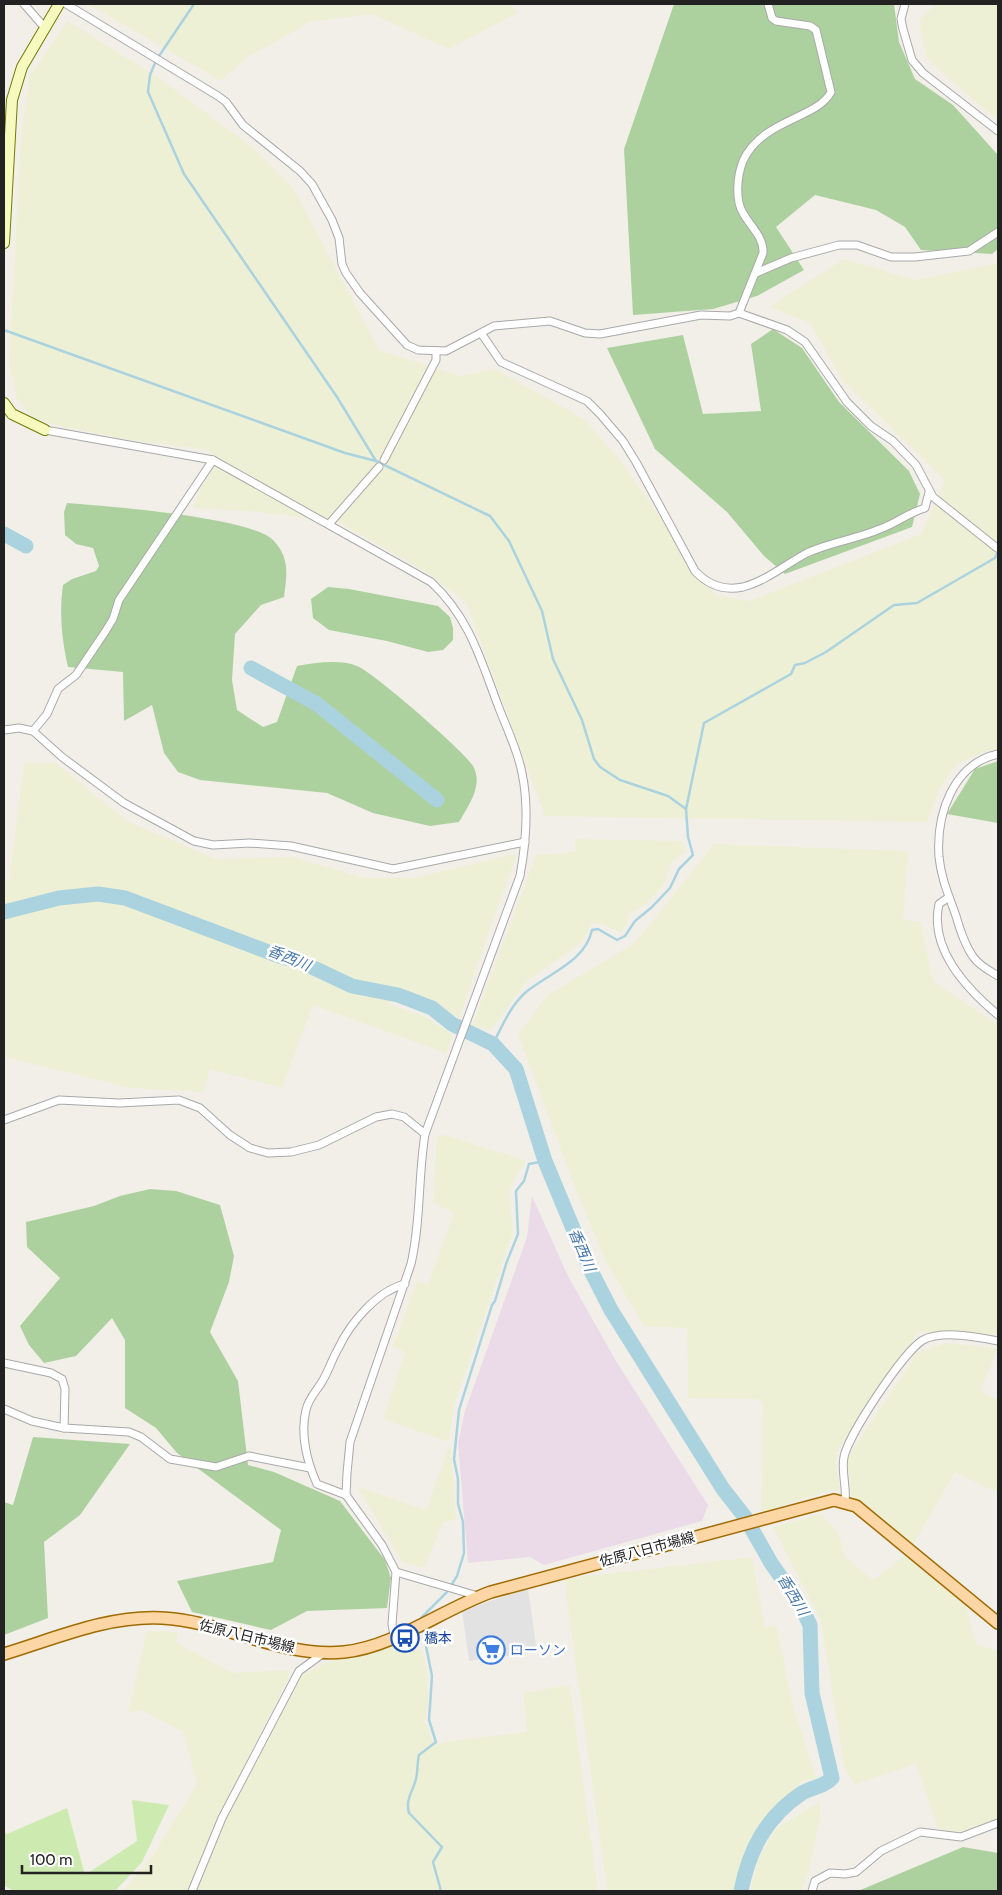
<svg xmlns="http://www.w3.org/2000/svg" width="1002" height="1895" viewBox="0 0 1002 1895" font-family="Cabin,'Noto Sans JP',sans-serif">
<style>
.industrial{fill:#ebdbe8}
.farmland{fill:#eef0d5}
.grass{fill:#cdebb0}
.forest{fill:#add19e}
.parking{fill:#e2e2e2}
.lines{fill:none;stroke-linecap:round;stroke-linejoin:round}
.stream{stroke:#aad3df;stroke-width:2.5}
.river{stroke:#aad3df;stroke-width:15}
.street-casing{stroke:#a9a9a9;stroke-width:9}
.secondary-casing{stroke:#707d05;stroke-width:12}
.primary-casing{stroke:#a06b00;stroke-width:14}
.street{stroke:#fff;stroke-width:7}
.secondary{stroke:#f7fabf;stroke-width:10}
.primary{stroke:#fcd6a4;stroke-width:11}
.labels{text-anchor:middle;stroke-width:5;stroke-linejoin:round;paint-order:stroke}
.street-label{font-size:14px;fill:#222;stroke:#fff}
.transit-label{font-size:14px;fill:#164399;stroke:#fff;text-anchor:start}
.shop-label{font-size:14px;fill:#366cbe;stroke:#fff;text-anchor:start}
.water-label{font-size:15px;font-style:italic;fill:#4a7aab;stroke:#fff}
</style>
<rect width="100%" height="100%" fill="#f2efe9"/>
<path class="industrial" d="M532,1196L568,1276L616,1361L708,1505L702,1521L544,1565L530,1557L468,1563L458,1443L465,1411L527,1237Z"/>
<g class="farmland">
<path d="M88,4H509L518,13L449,49L372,14L310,22L245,59L221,81Z"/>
<path d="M936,4H998V121L926,58L919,20Z"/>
<path d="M68,21L162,80L252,147L294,189L379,350L461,376L495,369L584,419L621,461L715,595L749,601L921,534L945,480L842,380L810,323L769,307L844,259L916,280L998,263V749L981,753L957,764L940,788L927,822L545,816L466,602L425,571L338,522L259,512L193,508L202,486L214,467L209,450L137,441L63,427L34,418L17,399L9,363L21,135L30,75Z"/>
<path d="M24,763H56L127,821L216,859L293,857L365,878H414L514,854L516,856L459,1018L418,995L398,989L390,1004L427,1018L453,1035L446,1053L313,1005L282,1088L210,1069L203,1092L130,1088L4,1057V881L9,880Z"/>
<path d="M574,839L681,841L686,852L671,862L666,881L661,888L646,904L629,914L626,926L620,932L602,924L592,923L581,943L528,980L491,1030L472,1026L536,855L576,852Z"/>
<path d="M714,844L905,851L908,855L903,920L921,922L930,969L934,982L998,1025V1335L919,1332L868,1402L838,1450L836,1461L840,1490H830L763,1512L761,1510L763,1404L757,1399L688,1398L687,1328L644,1326L606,1262L574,1185L518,1034L548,995L630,946L643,933Z"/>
<path d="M446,1135L526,1161L512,1183L509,1196L513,1232L454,1406L449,1442L383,1419L405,1352L393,1346L417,1281L428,1284L454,1213L433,1203L437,1136Z"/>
<path d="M945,1343L998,1348L980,1391L998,1400V1493L955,1472L913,1545L851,1496L847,1458L918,1352Z"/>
<path d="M448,1448L451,1449L456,1519L443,1523L424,1568L402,1562L357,1486L426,1510Z"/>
<path d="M821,1514L838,1532L846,1558L873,1580L907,1554L965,1603L976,1644L998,1651V1818L973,1830L952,1832L938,1828L916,1764L855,1784L844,1766L821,1621L773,1527Z"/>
<path d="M752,1557L765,1627L777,1626L791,1698L816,1778L804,1780L759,1824L749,1844L736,1891H607L564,1579Z"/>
<path d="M147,1631L178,1632L176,1642L232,1673L290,1670L287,1681L221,1812L188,1891H123L153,1855L197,1784L183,1732L142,1710L128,1713Z"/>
<path d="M400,1642L403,1648L414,1647L415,1650L421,1649L427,1669L428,1700L425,1721L432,1740L440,1744L445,1742L527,1732L523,1693L570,1685L598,1891H194L240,1789L298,1677L334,1659L351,1657Z"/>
<path d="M820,1802V1818L809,1872L801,1891H750L759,1857L777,1828Z"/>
</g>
<path class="grass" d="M132,1800L169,1805L142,1862L115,1891H13L4,1885V1832L7,1834L67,1808L85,1875L137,1841Z"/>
<g class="forest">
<path d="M674,4H894L899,42L915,79L953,105L998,155V249L992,254L921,250L905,227L876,210L815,195L776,227L804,270L757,296L713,309L633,315L624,149Z"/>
<path d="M773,329L802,348L839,402L909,471L920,494L912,527L785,574L764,556L727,512L655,449L607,348L683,335L703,414L761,411L751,344Z"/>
<path d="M67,503C105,506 250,517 273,540C290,557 287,575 284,597L261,605L235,634L232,680L237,710L263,727L277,722L297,666C315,663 339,659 357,666C373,672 464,751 473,766C484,785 468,806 459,822L430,826L373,813L327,793L200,780L178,772L164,753L152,705L124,721L123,672L68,667C62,640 59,614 63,585L72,579L96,571L99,566L93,548L76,544L65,535L64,512Z"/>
<path d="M328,587L349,589L438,606L450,617L453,628V640L443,650L428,652L387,641L329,630L313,618L311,599Z"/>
<path d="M998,761V823L947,814L975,769Z"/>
<path d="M150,1189L176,1191L220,1205L234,1256L229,1282L210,1332L238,1381L248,1465L274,1472L340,1501L385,1560L391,1578L387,1608L307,1611L271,1630L192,1612L177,1581L273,1562L281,1530L177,1453L156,1428L125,1408V1340L112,1318L76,1356L44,1363L29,1345L20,1326L60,1278L27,1247L26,1222L94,1206L120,1196Z"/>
<path d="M33,1437L130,1444L80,1515L44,1542L48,1618L4,1635V1502L13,1505Z"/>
<path d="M963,1847L998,1853V1891H858Z"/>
</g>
<path class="parking" d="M528,1589L537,1652L469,1661L462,1610Z"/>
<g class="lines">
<g class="stream">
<path d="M159,56L194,4"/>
<path d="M155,63L150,75L148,92L184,174L337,397L376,461"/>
<path d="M4,330L345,453L376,461L490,516L509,541L542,611L553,659L582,720L594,759L600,767L620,780L668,796L686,809"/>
<path d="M493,1044C502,1026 511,1005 526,992C549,973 585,962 592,930L598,929L617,940L625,936L635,921L652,907L670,888L679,869L693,855L688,837L686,809L704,723L791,674L795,665L805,663L826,652L894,605L917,603L995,558L998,551"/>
<path d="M452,1584L457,1576L464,1553L463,1522L458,1504V1479L454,1459L459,1410L492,1305L495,1301L506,1264L518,1234L516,1191L524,1181L529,1164L545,1161"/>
<path d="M421,1618L447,1592"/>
<path d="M423,1631L432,1676L429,1720L436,1742L419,1755C417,1763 418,1771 416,1779C413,1791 405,1800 409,1813L442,1847L433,1862L441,1891"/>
</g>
<g class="river">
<path d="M4,534L26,546"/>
<path d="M251,668L317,704L437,800"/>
<path d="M4,912L59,898L98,894L125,898L279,956L301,962L352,986L398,995L432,1008L452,1024L493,1044L516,1069L545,1161L589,1267L611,1310L723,1489L745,1517L771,1563L800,1604L810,1625L812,1693L832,1778C824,1787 812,1787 802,1793C766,1817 749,1850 741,1891"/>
</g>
<g class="street-casing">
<g id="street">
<path d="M24,4L45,28"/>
<path d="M66,4L218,96L226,102L243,125L300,171L312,184L332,220L339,238L342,264L346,273L360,293L407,345L418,350L446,351L494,326L550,321L585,333L600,334L701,315L730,316L739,313L787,330L805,342L847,402L871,426L893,441L916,465L933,497L997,548"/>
<path d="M905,4L901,19L903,29L912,60L923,73L998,131"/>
<path d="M756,273L791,258L839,245H857L891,257H915L969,251L998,232"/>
<path d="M739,313L763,253C764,237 750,226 743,213C735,200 737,176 743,161C762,119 817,119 831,92L816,30L810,26L776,21L772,18L768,4"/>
<path d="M481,333L501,362L587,401L600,414L623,441L636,462L695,571C708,585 723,591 743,587C766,581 786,564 807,553C830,542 857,539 880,529C897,523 906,514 925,508L929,492"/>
<path d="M45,430L213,460L431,582C470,618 481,661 499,708C507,729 518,751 522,773C529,806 526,843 520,876L425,1134C418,1177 421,1221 411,1264L350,1442L347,1473L346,1495L382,1545L396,1572L392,1624L394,1636"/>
<path d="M384,460L436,360V351"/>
<path d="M329,524L379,467"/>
<path d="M4,730L19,728L33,731L62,757L124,803L194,841L213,845L250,843L291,846L393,869L525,842"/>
<path d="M33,731L47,714L58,689L76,675L105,632L113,619L119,600L213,460"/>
<path d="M998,754C953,764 936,814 939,857C941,878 949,896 956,916C960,930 965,946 974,958C980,966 990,971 998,976"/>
<path d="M949,897L939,904C929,949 966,988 998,1015"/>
<path d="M4,1120L59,1100L119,1103L179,1100L200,1108L230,1135L250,1148L268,1153L291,1152L319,1145L376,1117L392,1114L404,1117L425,1134"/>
<path d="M4,1363L51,1373L62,1379L65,1389L64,1428"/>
<path d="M4,1409L32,1421L64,1428L129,1432L141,1437L170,1459L216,1467L249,1456L310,1468"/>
<path d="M346,1495L317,1484C307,1462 300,1434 306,1410C309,1397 317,1391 323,1380C329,1370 332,1359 338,1349C350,1323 377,1291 405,1284"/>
<path d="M845,1502C847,1487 841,1471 844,1457C848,1435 904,1351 923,1340C942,1330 978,1337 998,1341"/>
<path d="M396,1572L478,1596"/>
<path d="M192,1891L222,1818L299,1671L325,1652"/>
<path d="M812,1891L815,1881L830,1873L845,1874L856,1872L881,1851L920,1832L961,1837L998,1823"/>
</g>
</g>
<g class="secondary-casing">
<g id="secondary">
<path d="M4,243L12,100L22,67L59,4"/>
<path d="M4,403L12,414L45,430"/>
</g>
</g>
<g class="primary-casing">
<path id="primary" d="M4,1654C54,1639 108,1615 162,1618C224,1621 280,1658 344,1652C394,1647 443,1609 491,1592L834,1500L856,1506L998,1623"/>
</g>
<use href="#street" class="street"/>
<use href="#secondary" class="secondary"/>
<use href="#primary" class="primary"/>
</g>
<defs>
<g id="bus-ring" transform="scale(1.4375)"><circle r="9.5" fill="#fff" stroke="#1a4fb4" stroke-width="1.5"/><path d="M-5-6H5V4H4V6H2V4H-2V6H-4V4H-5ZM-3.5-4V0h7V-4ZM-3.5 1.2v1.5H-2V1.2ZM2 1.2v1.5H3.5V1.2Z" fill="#1a4fb4"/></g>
<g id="supermarket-ring" transform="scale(1.4375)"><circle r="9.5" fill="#fff" stroke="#3f7fe0" stroke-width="1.5"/><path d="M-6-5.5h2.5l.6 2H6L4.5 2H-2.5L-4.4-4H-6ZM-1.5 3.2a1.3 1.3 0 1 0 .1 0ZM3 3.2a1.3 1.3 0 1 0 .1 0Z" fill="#3f7fe0"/></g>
</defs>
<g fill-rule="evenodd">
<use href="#bus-ring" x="405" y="1638"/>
<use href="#supermarket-ring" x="491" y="1650"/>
</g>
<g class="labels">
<g class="street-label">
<text transform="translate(647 1549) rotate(-15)" y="5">佐原八日市場線</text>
<text transform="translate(247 1636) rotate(14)" y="5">佐原八日市場線</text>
</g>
<g class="transit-label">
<text x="424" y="1643">橋本</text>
</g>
<g class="shop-label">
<text x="510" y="1655">ローソン</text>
</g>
<g class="water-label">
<text transform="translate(289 958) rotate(22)" y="5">香西川</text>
<text transform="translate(582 1250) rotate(67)" y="5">香西川</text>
<text transform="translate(793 1595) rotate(59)" y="5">香西川</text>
</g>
</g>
<rect width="1002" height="1895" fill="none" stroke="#222222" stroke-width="10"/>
<path d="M22 1865v8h129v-8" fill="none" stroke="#222222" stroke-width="2.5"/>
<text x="30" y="1865" font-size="15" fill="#222222" stroke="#ffffff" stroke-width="4" paint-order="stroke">100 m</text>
</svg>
